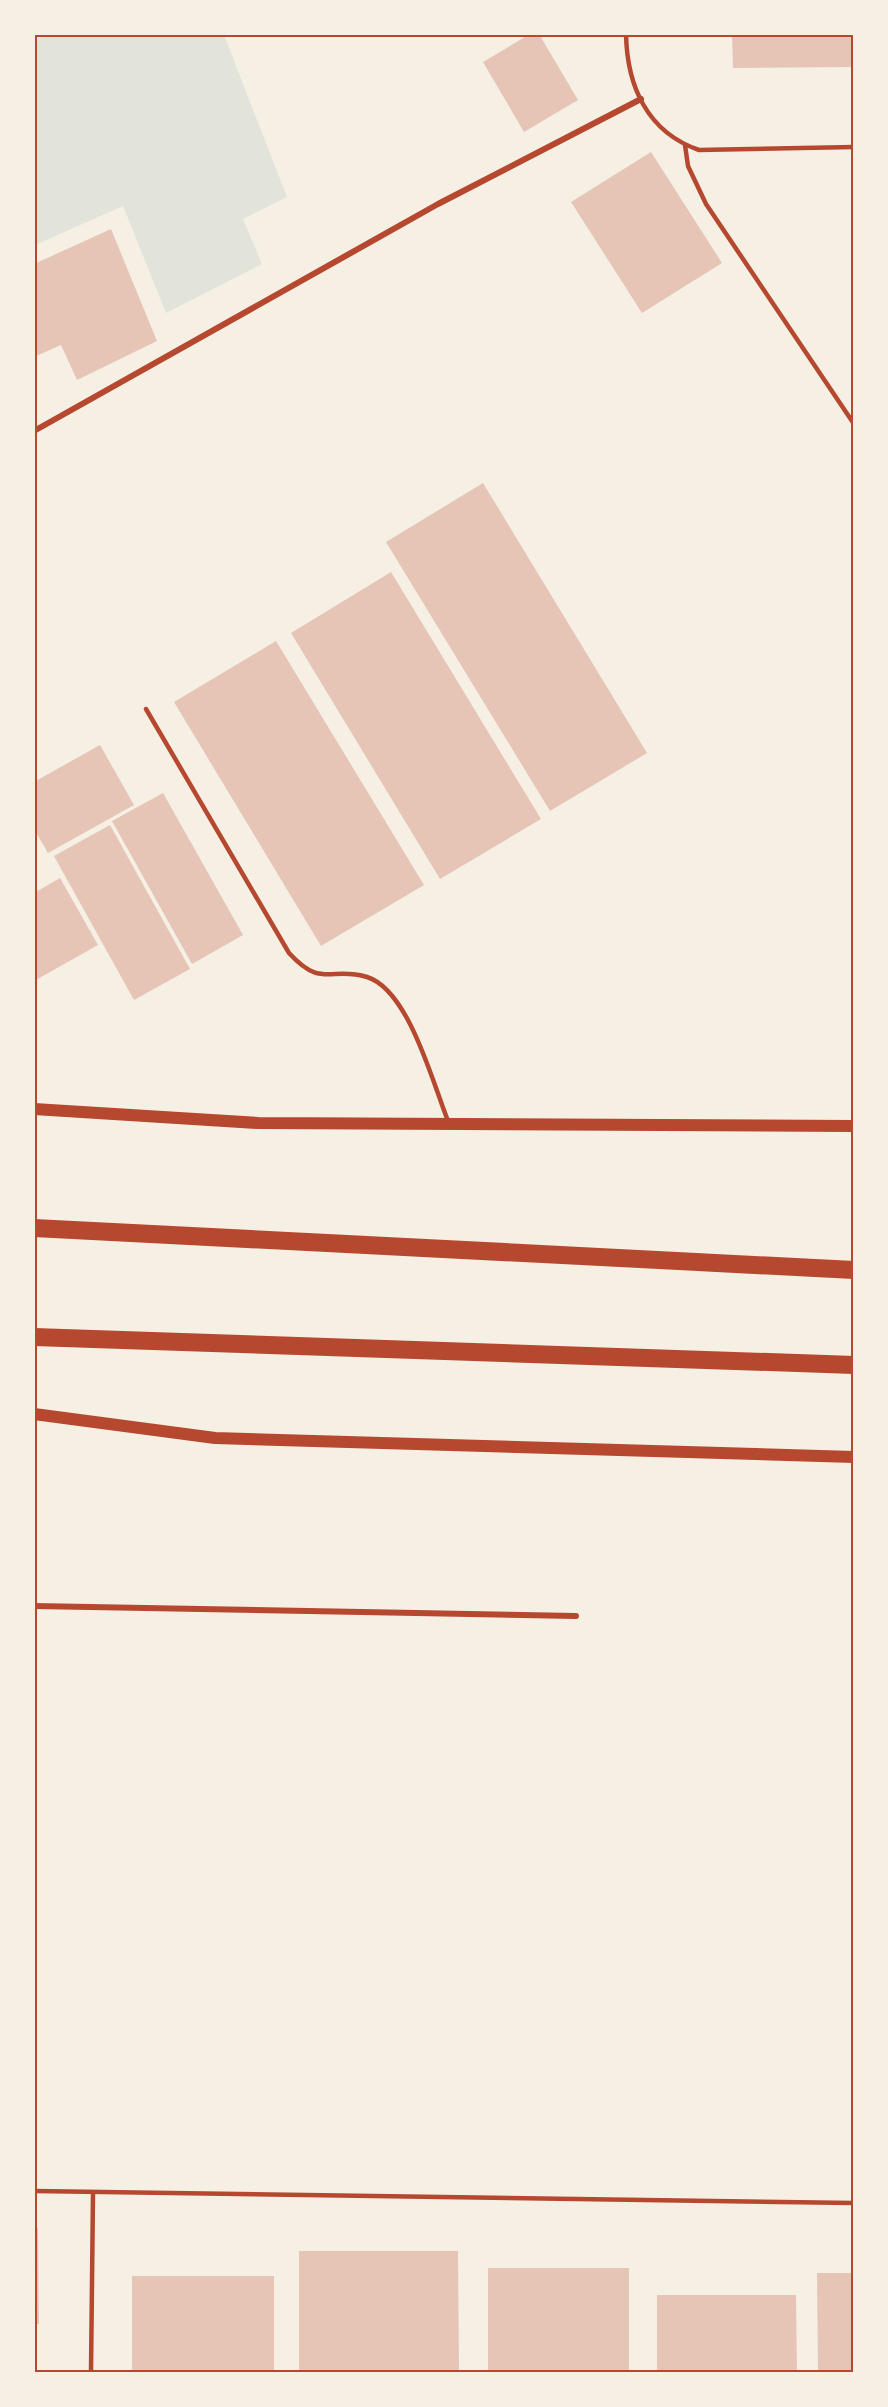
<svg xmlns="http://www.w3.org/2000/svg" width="888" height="2407" viewBox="0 0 888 2407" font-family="'Alegreya Sans',sans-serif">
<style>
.green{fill:#e2e4dc}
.building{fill:#e6c5b7}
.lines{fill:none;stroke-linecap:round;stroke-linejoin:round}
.service{stroke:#b5482f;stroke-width:4.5}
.minor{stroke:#b5482f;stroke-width:6}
.secondary{stroke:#b5482f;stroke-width:12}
.motorway{stroke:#b5482f;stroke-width:18}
.neatline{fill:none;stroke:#b5482f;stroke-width:2}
</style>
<rect width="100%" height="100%" fill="#f6efe4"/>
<path class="green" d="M35,34L224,35L287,197L243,219L262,264L166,313L123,206L35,245Z"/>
<g class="building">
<path d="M530,34H539L578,100L524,132L483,62Z"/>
<path d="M732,34H854V67L733,68Z"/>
<path d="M651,152L722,263L642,313L571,202Z"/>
<path d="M111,229L157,341L77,380L61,345L34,357V264Z"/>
<path d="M483,483L647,753L550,811L386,542Z"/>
<path d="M391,572L541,819L440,879L291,633Z"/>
<path d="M276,641L424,885L321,946L174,702Z"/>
<path d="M100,745L134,805L48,853L34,829V782Z"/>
<path d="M163,793L243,935L192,964L112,821Z"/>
<path d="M110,825L190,969L134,1000L54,856Z"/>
<path d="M60,878L98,945L34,981V893Z"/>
<path d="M34,2228H38L39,2324H34Z"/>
<path d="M299,2251H458L459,2372H299Z"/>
<rect x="488" y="2268" width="141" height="104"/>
<path d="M817,2273H854V2372H818Z"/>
<rect x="132" y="2276" width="142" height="96"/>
<path d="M657,2295H796L797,2372H657Z"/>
</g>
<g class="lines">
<g class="service">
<path d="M626,34C627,86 647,132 699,150L854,147"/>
<path d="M685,145L688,166L706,204L854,424"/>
<path d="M146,709L289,953C322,989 330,966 367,977C409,990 433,1084 448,1121"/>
<path d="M34,2191L854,2203"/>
<path d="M91,2372L93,2193"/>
</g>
<g class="minor">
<path d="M34,431L438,204L641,99"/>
<path d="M34,1606L576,1616"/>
</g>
<g class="secondary">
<path d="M34,1109L258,1123L854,1126"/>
<path d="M34,1414L215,1438L854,1457"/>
</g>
<g class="motorway">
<path d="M34,1228L854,1270"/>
<path d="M34,1337L854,1365"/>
</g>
</g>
<rect width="888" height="2407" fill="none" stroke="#f6efe4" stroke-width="72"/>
<rect x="36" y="36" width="816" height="2335" class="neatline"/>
</svg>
